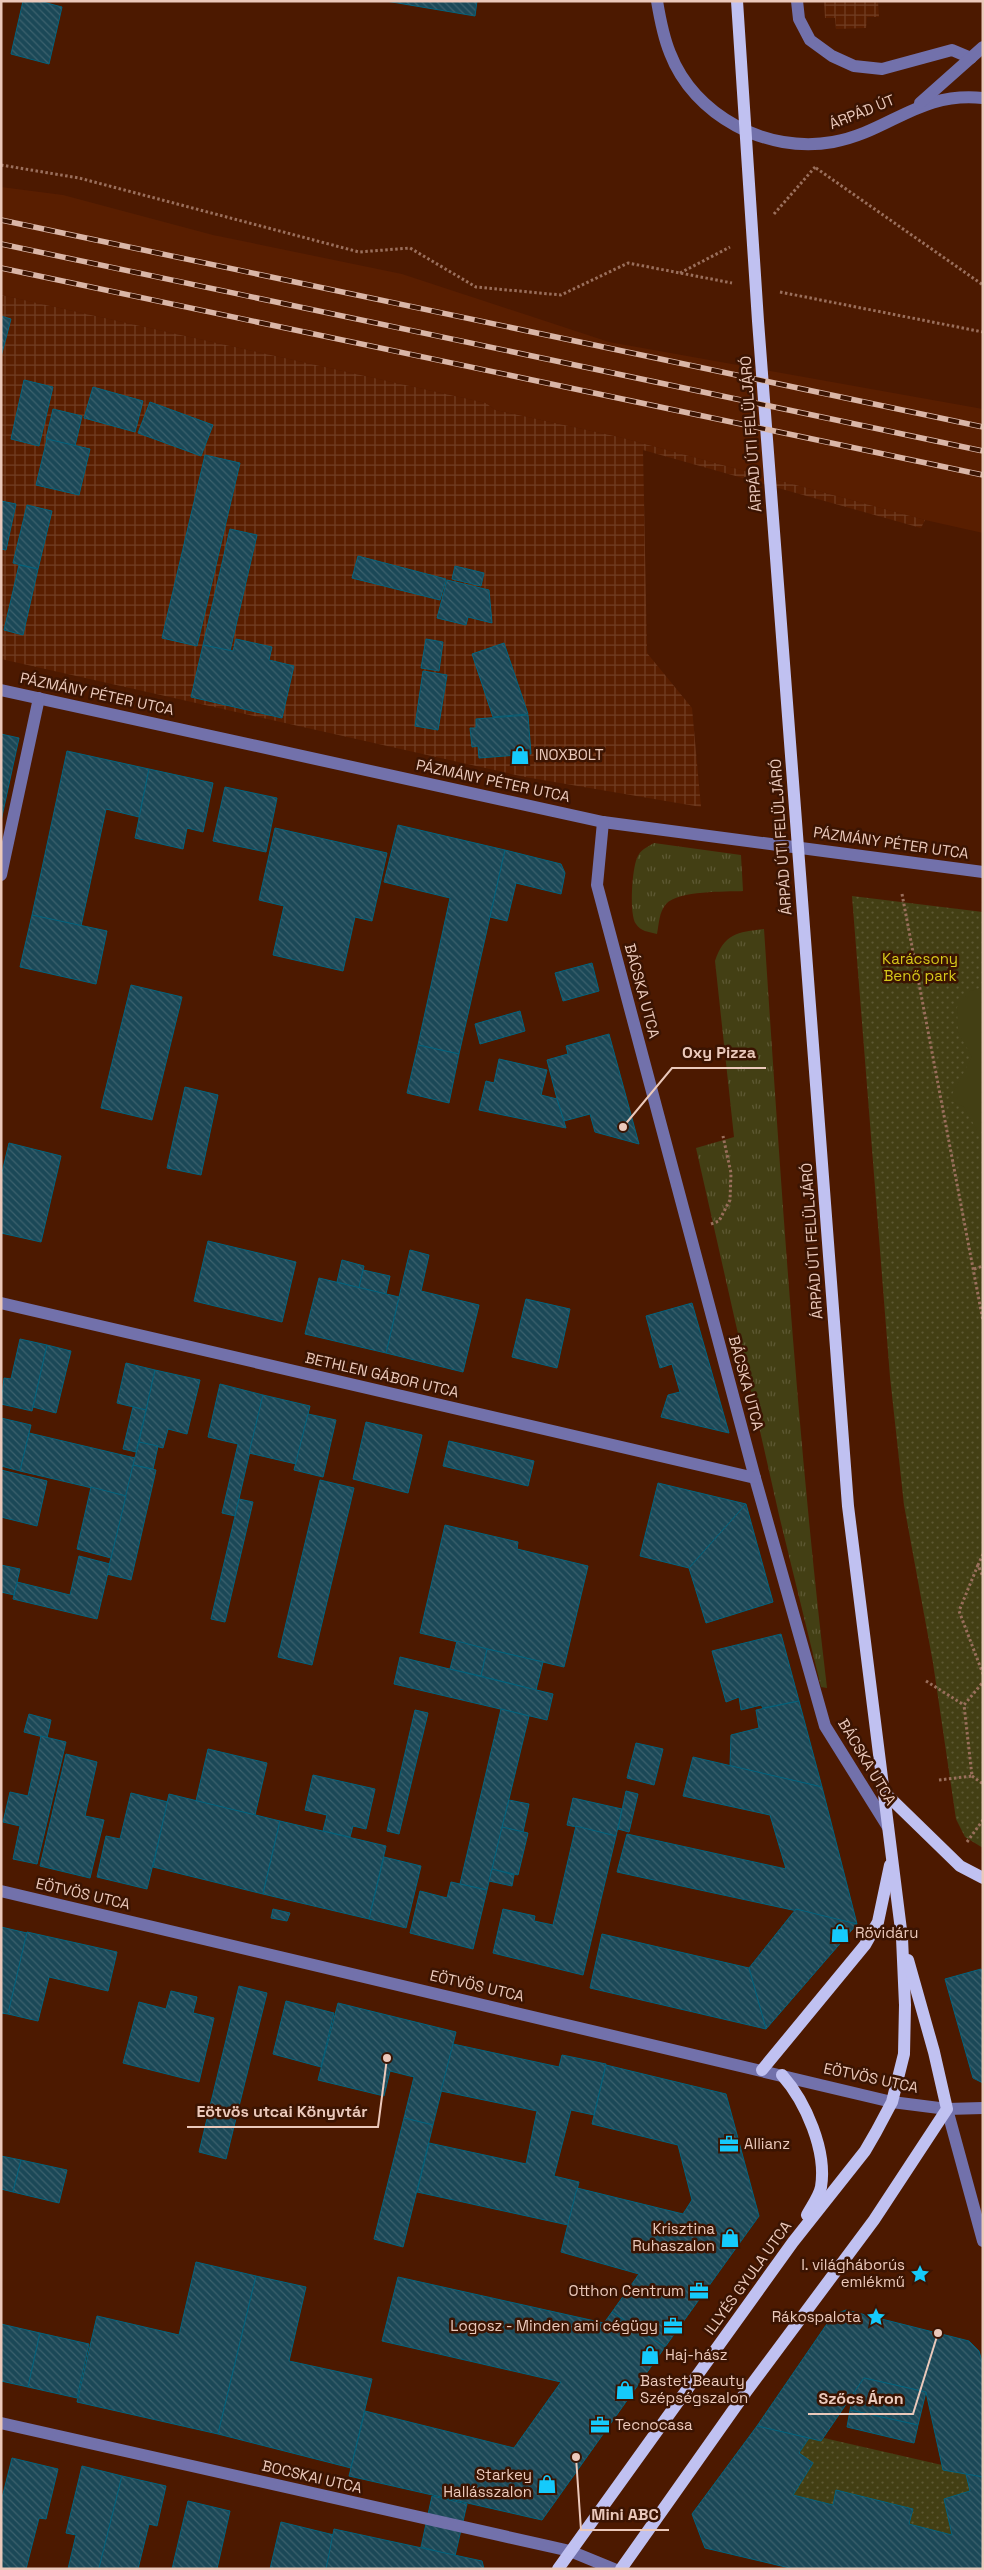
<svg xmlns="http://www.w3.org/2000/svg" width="984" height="2570" viewBox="0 0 984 2570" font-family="'Space Grotesk',sans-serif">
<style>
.built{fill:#591e00}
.industrial{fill:url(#industrial-grid)}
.grass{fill:url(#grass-tufts)}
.park{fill:url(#park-dots)}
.pitch{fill:#433f14}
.building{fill:url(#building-back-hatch);stroke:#04637d}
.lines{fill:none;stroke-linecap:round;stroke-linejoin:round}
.path{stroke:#9a6f5c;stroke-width:3;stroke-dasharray:2.5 2.5;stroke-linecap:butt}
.minor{stroke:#7271ab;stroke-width:12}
.major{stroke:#c0c1f1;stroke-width:12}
.rail-casing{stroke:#dab6a7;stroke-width:5.5}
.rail{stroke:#3b1402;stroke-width:4;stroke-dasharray:11;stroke-linecap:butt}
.labels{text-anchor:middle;stroke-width:5;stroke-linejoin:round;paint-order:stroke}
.street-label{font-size:15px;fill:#ebc9bb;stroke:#3b1402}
.poi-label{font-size:15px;fill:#ebc9bb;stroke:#3b1402;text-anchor:start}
.park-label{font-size:15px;fill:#d6c81b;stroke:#3b1402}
.leader{fill:none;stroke:#ebc9bb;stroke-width:2}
.callout-dot{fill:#ebc9bb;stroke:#3b1402;stroke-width:2}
.callout-label{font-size:16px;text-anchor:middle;font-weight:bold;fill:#ebc9bb;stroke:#3b1402;stroke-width:5;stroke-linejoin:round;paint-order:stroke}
</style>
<defs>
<pattern id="industrial-grid" width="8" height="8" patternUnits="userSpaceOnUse" patternTransform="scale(1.25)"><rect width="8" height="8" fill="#591e00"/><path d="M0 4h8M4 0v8" fill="none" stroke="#713d23"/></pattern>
<pattern id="grass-tufts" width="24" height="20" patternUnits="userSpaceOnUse" patternTransform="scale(1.25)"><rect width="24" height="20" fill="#433f14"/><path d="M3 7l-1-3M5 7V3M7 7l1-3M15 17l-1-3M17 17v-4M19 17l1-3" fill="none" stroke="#5e5934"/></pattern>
<pattern id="park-dots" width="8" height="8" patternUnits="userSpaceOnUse" patternTransform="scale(1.25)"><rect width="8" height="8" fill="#433f14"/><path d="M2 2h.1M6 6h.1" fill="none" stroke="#5e5934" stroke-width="1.8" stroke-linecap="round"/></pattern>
<pattern id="building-back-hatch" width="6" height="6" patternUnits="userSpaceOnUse" patternTransform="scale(1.25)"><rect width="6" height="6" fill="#1b4857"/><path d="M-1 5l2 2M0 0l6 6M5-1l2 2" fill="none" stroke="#3c616d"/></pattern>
</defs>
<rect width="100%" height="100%" fill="#4c1900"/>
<path class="built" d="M1,187L63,195L213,235L402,274L609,342L983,409V533L925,520L619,437L495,410L486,403L1,295Z"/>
<g class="industrial">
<path d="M824,1H878L879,17H867L866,28L836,29L835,18H825Z"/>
<path d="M1,295L486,403L495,410L619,437L925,520L921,528L643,450L647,653L692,708L701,807L525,777L1,659Z"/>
</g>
<g class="grass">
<path d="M654,843L741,855L743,891C725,892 679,890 666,904C659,912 659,924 657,934C649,932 640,931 636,924C629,915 632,869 637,858C640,850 647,847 654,843Z"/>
<path d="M764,929C781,1183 797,1436 827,1688L821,1687L779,1515L696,1148L734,1137L715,961C724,934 737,932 764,929Z"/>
</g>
<g class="park">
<path d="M852,896L983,912V1848L965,1837L956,1819L933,1663L904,1505L890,1377Z"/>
<path d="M809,2438L821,2441L824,2438L942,2465L943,2470L966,2474L970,2491L944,2499L952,2535L909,2524L913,2510L836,2491L833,2505L793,2495L813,2463L799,2453Z"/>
</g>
<path class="pitch" d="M983,987V1130H977L964,1107L949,1100L972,1057L958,1032L957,1007L970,991Z"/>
<g class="building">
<path d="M23,1H39L62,7L49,64L11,54Z"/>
<path d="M386,1H477L475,16Z"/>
<path d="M1,316L11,319L1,357Z"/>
<path d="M24,380L53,387L39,446L11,439Z"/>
<path d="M93,387L143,401L135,432L84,418Z"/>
<path d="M150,402L213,425L201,456L138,433Z"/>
<path d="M53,409L82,416L75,446L46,439Z"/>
<path d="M47,439L90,449L79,495L36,485Z"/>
<path d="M205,455L240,463L197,646L162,638Z"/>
<path d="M1,501L16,504L6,550L1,549Z"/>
<path d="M27,505L52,511L38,569L13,563Z"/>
<path d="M230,529L257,535L230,651L203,645Z"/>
<path d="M358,556L446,579L440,600L352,578Z"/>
<path d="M19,565L38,569L23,635L4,630Z"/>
<path d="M455,566L484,573L481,586L452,579Z"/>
<path d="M447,580L489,590L492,623L468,617L466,625L437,618Z"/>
<path d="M236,639L272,647L269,660L294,666L282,718L191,697L203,645L233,651Z"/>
<path d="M426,639L443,642L439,671L421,668Z"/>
<path d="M504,643L528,714L493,717L472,654Z"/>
<path d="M423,671L447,675L438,730L415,726Z"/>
<path d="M528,715L531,754L479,758L478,746L472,747L470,728H476V719Z"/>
<path d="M1,734L19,738L1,821Z"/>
<path d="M67,751L149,769L139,817L106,809L81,926L32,915Z"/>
<path d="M149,769L213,783L203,832L187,828L183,849L135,838Z"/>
<path d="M225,787L277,798L266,852L213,841Z"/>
<path d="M398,825L505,850L459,1054L418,1045L450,898L384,882Z"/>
<path d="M275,828L387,853L372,921L355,917L343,971L273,955L284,906L259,900Z"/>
<path d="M505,850L561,864L565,873L561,894L516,883L507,921L490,917Z"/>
<path d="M32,915L107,931L96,984L20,967Z"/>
<path d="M592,963L599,991L563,1001L555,973Z"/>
<path d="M131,985L182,997L152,1120L101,1108Z"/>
<path d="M520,1011L525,1031L480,1044L475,1024Z"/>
<path d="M609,1034L639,1144L595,1132L590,1114L564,1121L557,1099L547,1060L568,1054L566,1046Z"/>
<path d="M418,1045L459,1054L449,1103L407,1093Z"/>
<path d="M499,1059L547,1070L541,1095L557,1099L566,1128L479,1110L486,1081L494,1083Z"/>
<path d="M185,1087L218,1095L201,1175L167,1168Z"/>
<path d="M9,1143L61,1156L41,1242L1,1233V1177Z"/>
<path d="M208,1241L296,1262L282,1322L194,1301Z"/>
<path d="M410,1250L429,1255L421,1291L479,1305L463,1372L386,1353Z"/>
<path d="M342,1260L364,1266L359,1288L337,1282Z"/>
<path d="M363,1270L390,1276L386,1294L359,1288Z"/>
<path d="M319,1278L399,1297L386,1353L305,1334Z"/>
<path d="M526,1299L570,1309L557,1368L512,1357Z"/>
<path d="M692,1303L729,1433L661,1417L668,1395L680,1392L672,1364L660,1368L646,1316Z"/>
<path d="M20,1339L47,1345L32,1411L1,1404L4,1378L11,1379Z"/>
<path d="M47,1345L71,1351L56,1413L33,1407Z"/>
<path d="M126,1363L155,1370L146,1410L117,1403Z"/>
<path d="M155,1370L200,1380L187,1434L168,1429L163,1448L139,1442Z"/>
<path d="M220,1384L263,1395L235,1516L222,1513L238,1444L208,1437Z"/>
<path d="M263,1395L310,1406L296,1464L249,1453Z"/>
<path d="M133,1407L146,1410L136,1452L123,1449Z"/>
<path d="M308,1414L336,1420L323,1477L294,1470Z"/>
<path d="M1,1418L31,1425L20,1471L1,1466Z"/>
<path d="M366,1422L422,1435L408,1493L353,1479Z"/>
<path d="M29,1433L135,1458L126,1496L20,1471Z"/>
<path d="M449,1441L534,1461L528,1486L443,1466Z"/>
<path d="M139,1442L158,1446L153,1469L133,1465Z"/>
<path d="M133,1465L156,1470L131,1580L107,1574Z"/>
<path d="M1,1470L47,1481L37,1526L1,1517Z"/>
<path d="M320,1480L354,1488L312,1665L278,1657Z"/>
<path d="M658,1483L746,1504L689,1568L640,1556Z"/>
<path d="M91,1487L126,1496L111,1558L77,1549Z"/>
<path d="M239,1499L253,1502L225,1622L211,1619Z"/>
<path d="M746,1504L773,1602L706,1623L689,1568Z"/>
<path d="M445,1525L518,1542L517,1549L588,1566L564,1667L420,1633Z"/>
<path d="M79,1556L110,1564L97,1619L13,1599L17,1582L70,1595Z"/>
<path d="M1,1565L20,1569L14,1595L1,1592Z"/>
<path d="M781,1634L799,1701L763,1708L761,1705L741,1710L739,1697L726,1702L712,1651Z"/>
<path d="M457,1641L487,1649L481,1676L450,1669Z"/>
<path d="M487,1649L543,1662L536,1690L481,1676Z"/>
<path d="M400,1657L553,1694L547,1720L394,1684Z"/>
<path d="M799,1701L822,1787L730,1766L731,1735L759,1728L756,1710Z"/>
<path d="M501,1709L529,1716L487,1890L460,1884Z"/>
<path d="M415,1710L428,1713L399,1834L387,1831Z"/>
<path d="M29,1714L51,1720L47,1738L24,1732Z"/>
<path d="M41,1736L66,1742L37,1864L13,1859L20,1826L3,1822L10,1792L28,1796Z"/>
<path d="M636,1743L663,1749L654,1785L627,1778Z"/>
<path d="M208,1749L267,1763L255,1815L196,1801Z"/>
<path d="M66,1754L97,1762L85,1816L104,1820L90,1878L40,1866Z"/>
<path d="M693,1757L822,1787L857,1924L617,1872L627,1834L786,1869L770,1815L683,1796Z"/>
<path d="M313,1775L375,1789L366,1829L353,1826L350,1837L323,1831L327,1815L305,1810Z"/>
<path d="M626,1791L638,1794L629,1832L618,1829Z"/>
<path d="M131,1793L168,1802L147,1889L97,1877L106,1836L120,1839Z"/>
<path d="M169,1794L280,1821L263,1894L153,1867Z"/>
<path d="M573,1798L622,1809L616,1836L567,1825Z"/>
<path d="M509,1800L529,1804L523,1832L502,1827Z"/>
<path d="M280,1821L386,1846L369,1919L263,1894Z"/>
<path d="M576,1826L616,1836L583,1975L493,1953L503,1909L535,1916L534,1921L553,1925Z"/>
<path d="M502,1827L528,1833L518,1875L492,1869Z"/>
<path d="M384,1857L421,1866L406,1928L369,1919Z"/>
<path d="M492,1869L514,1875L512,1886L489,1881Z"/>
<path d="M451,1882L487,1890L473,1949L410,1933L420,1891L447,1898Z"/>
<path d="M273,1909L290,1913L287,1921L271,1918Z"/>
<path d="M796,1909L857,1924L766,2029L749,1968Z"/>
<path d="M1,1927L27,1933L8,2014L1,2013Z"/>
<path d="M27,1932L117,1952L108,1991L49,1977L38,2021L8,2014Z"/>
<path d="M602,1934L749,1968L766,2029L590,1988Z"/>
<path d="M981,1969L983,1975V2083L973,2078L945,1979Z"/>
<path d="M239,1986L267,1993L226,2159L199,2152Z"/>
<path d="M171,1991L197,1997L193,2013L214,2018L199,2082L123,2063L139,2002L166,2009Z"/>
<path d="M286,2001L334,2013L321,2067L273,2054Z"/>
<path d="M338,2003L456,2032L433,2125L404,2118L414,2077L390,2071L384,2096L318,2080Z"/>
<path d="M453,2044L559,2067L562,2055L606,2064L594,2115L571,2110L554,2176L579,2182L568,2225L417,2192L429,2143L526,2164L537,2111L441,2091Z"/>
<path d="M606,2065L726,2094L759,2216L665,2347L612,2312L639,2274L561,2252L577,2188L683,2214L692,2200L678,2145L592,2124Z"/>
<path d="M404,2118L433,2125L403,2247L374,2239Z"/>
<path d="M1,2156L21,2160L13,2192L1,2189Z"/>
<path d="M21,2160L67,2170L59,2203L13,2192Z"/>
<path d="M196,2262L256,2276L218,2434L77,2402L97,2316L179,2335Z"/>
<path d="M256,2276L306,2287L289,2361L372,2379L351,2468L218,2434Z"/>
<path d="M398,2277L604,2323L612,2312L665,2347L542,2520L349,2476L365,2411L514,2448L561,2382L382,2341Z"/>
<path d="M846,2310L969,2341L979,2351L983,2365V2477L943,2470L926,2392L864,2378L821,2441L757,2426L833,2315Z"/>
<path d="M1,2324L40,2333L28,2387L1,2381Z"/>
<path d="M40,2333L89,2344L77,2398L28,2387Z"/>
<path d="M864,2378L926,2392L918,2425L850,2410L853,2394Z"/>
<path d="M850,2410L918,2425L914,2443L847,2427Z"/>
<path d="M757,2426L809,2438L799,2453L813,2463L793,2495L833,2505L836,2490L913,2509L909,2524L952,2535L944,2499L970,2491L966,2474L983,2477V2569H794L705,2548L692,2514Z"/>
<path d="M12,2458L58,2469L46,2519L39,2518L26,2569H1V2502Z"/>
<path d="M82,2466L122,2476L99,2569H68L76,2535L66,2533Z"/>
<path d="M122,2476L166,2486L157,2526L149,2524L138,2569H104L99,2568Z"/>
<path d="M432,2496L467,2504L455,2556L421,2547Z"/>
<path d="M188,2501L230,2511L217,2569H172Z"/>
<path d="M281,2522L334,2535L326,2569H270Z"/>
<path d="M334,2529L482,2561L484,2569H326Z"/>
</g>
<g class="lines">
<g class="path">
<path d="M1,165L79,178L359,252L410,248L476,287L561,295L628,263L732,283"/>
<path d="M816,168L983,285"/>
<path d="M774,214L816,166"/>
<path d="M680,273L730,247"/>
<path d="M780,292L983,332"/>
<path d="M902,894L983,1321"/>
<path d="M711,1224L719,1221L730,1200L731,1173L723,1136"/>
<path d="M974,1269L983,1266"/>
<path d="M983,1554L978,1565L983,1577"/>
<path d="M978,1565L959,1611L983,1674"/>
<path d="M926,1681L964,1705"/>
<path d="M972,1776L983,1784"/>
<path d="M939,1780L972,1776L964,1705L983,1682"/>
<path d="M967,1842L983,1820"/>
</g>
<g class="minor">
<path d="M657,1C660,19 663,36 670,53C694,116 767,154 833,142C889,132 919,91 983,98"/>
<path d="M797,1L799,19L810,40L832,56L854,66L882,69L952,50L971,58"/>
<path d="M920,103L983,47"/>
<path d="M1,690L603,822L983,872"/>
<path d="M603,822L597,885L755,1478L825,1726L888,1827"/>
<path d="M1,875L39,698"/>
<path d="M1,1303L755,1478"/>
<path d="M1,1891L892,2102L947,2109L983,2108"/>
<path d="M947,2109L983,2241"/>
<path d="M1,2423L570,2551L614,2569"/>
</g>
<g class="major">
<path d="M885,1793L960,1866L983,1878"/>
<path d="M762,2070L865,1945L878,1922L890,1865"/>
<path d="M782,2075C806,2102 827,2151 821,2187C819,2197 811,2207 807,2215"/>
<path d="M558,2569L793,2242L865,2151L876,2132L892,2102L904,2054L905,2005L902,1938L848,1506L758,321L737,1"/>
<path d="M621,2569L746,2392L874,2220L947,2109L934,2052L908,1960"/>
</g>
<g class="rail-casing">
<g id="rail">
<path d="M1,220L983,427"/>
<path d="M1,244L983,451"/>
<path d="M1,268L983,475"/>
</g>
</g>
<use href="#rail" class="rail"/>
</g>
<defs>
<g id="shop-bare" transform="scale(1.5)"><path d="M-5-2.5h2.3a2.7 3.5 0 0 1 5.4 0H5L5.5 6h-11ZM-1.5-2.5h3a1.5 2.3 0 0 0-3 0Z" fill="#15cafb" stroke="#3b1402" stroke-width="2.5" paint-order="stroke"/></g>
<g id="office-bare" transform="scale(1.5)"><path d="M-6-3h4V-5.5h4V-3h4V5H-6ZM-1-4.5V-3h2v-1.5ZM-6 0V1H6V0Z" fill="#15cafb" stroke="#3b1402" stroke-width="2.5" paint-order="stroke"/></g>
<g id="sight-bare" transform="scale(1.5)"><path d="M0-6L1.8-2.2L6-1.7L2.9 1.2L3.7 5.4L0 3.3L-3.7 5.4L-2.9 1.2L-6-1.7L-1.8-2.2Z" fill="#15cafb" stroke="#3b1402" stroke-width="2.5" paint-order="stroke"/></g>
</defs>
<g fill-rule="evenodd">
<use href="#shop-bare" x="520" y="755"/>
<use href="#shop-bare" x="840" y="1933"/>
<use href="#office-bare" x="729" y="2144"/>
<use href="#shop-bare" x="730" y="2238"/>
<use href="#sight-bare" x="920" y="2274"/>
<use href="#office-bare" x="699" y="2291"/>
<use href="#sight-bare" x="876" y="2317"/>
<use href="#office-bare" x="673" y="2326"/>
<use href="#shop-bare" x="650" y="2355"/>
<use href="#shop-bare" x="625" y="2390"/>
<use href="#office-bare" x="600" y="2425"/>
<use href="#shop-bare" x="547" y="2484"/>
</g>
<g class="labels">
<g class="street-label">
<text transform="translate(862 112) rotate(-22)" y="5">ÁRPÁD ÚT</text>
<text transform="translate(751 434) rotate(-94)" y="5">ÁRPÁD ÚTI FELÜLJÁRÓ</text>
<text transform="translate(97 694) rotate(12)" y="5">PÁZMÁNY PÉTER UTCA</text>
<text transform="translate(493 781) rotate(12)" y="5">PÁZMÁNY PÉTER UTCA</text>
<text transform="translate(781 837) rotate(-94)" y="5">ÁRPÁD ÚTI FELÜLJÁRÓ</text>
<text transform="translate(891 843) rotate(8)" y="5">PÁZMÁNY PÉTER UTCA</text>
<text transform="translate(642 991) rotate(75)" y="5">BÁCSKA UTCA</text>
<text transform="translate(812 1241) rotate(-94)" y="5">ÁRPÁD ÚTI FELÜLJÁRÓ</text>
<text transform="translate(382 1375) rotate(13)" y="5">BETHLEN GÁBOR UTCA</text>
<text transform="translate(746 1383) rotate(75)" y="5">BÁCSKA UTCA</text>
<text transform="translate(867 1762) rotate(59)" y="5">BÁCSKA UTCA</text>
<text transform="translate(83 1894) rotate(13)" y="5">EÖTVÖS UTCA</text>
<text transform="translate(477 1986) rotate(13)" y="5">EÖTVÖS UTCA</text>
<text transform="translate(871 2078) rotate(12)" y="5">EÖTVÖS UTCA</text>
<text transform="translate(748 2278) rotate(-54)" y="5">ILLYÉS GYULA UTCA</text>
<text transform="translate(312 2477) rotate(13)" y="5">BOCSKAI UTCA</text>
</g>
<g class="poi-label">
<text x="535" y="760">INOXBOLT</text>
<text x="855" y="1938">Rövidáru</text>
<text x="744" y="2149">Allianz</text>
<text x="715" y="2234" text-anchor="end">Krisztina<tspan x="715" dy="17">Ruhaszalon</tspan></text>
<text x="905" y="2270" text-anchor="end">I. világháborús<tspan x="905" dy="17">emlékmű</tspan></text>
<text x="684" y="2296" text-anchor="end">Otthon Centrum</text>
<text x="861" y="2322" text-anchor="end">Rákospalota</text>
<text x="658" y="2331" text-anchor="end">Logosz - Minden ami cégügy</text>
<text x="665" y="2360">Haj-hász</text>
<text x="640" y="2386">Bastet Beauty<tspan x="640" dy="17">Szépségszalon</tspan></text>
<text x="615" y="2430">Tecnocasa</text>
<text x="532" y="2480" text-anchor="end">Starkey<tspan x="532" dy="17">Hallásszalon</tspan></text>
</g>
<g class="park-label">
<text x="920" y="964">Karácsony<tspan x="920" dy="17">Benő park</tspan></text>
</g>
</g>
<path class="leader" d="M623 1127L672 1068H766M387 2058L378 2127H187M938 2333L913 2414H808M576 2457L581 2530H669"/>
<g class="callout-dot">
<circle cx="623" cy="1127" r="5"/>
<circle cx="387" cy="2058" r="5"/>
<circle cx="938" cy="2333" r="5"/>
<circle cx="576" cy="2457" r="5"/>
</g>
<g class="callout-label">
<text x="719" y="1058">Oxy Pizza</text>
<text x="282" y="2117">Eötvös utcai Könyvtár</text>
<text x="861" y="2404">Szőcs Áron</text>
<text x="625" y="2520">Mini ABC</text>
</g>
<rect width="984" height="2570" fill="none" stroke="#ebc9bb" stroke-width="5"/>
</svg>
